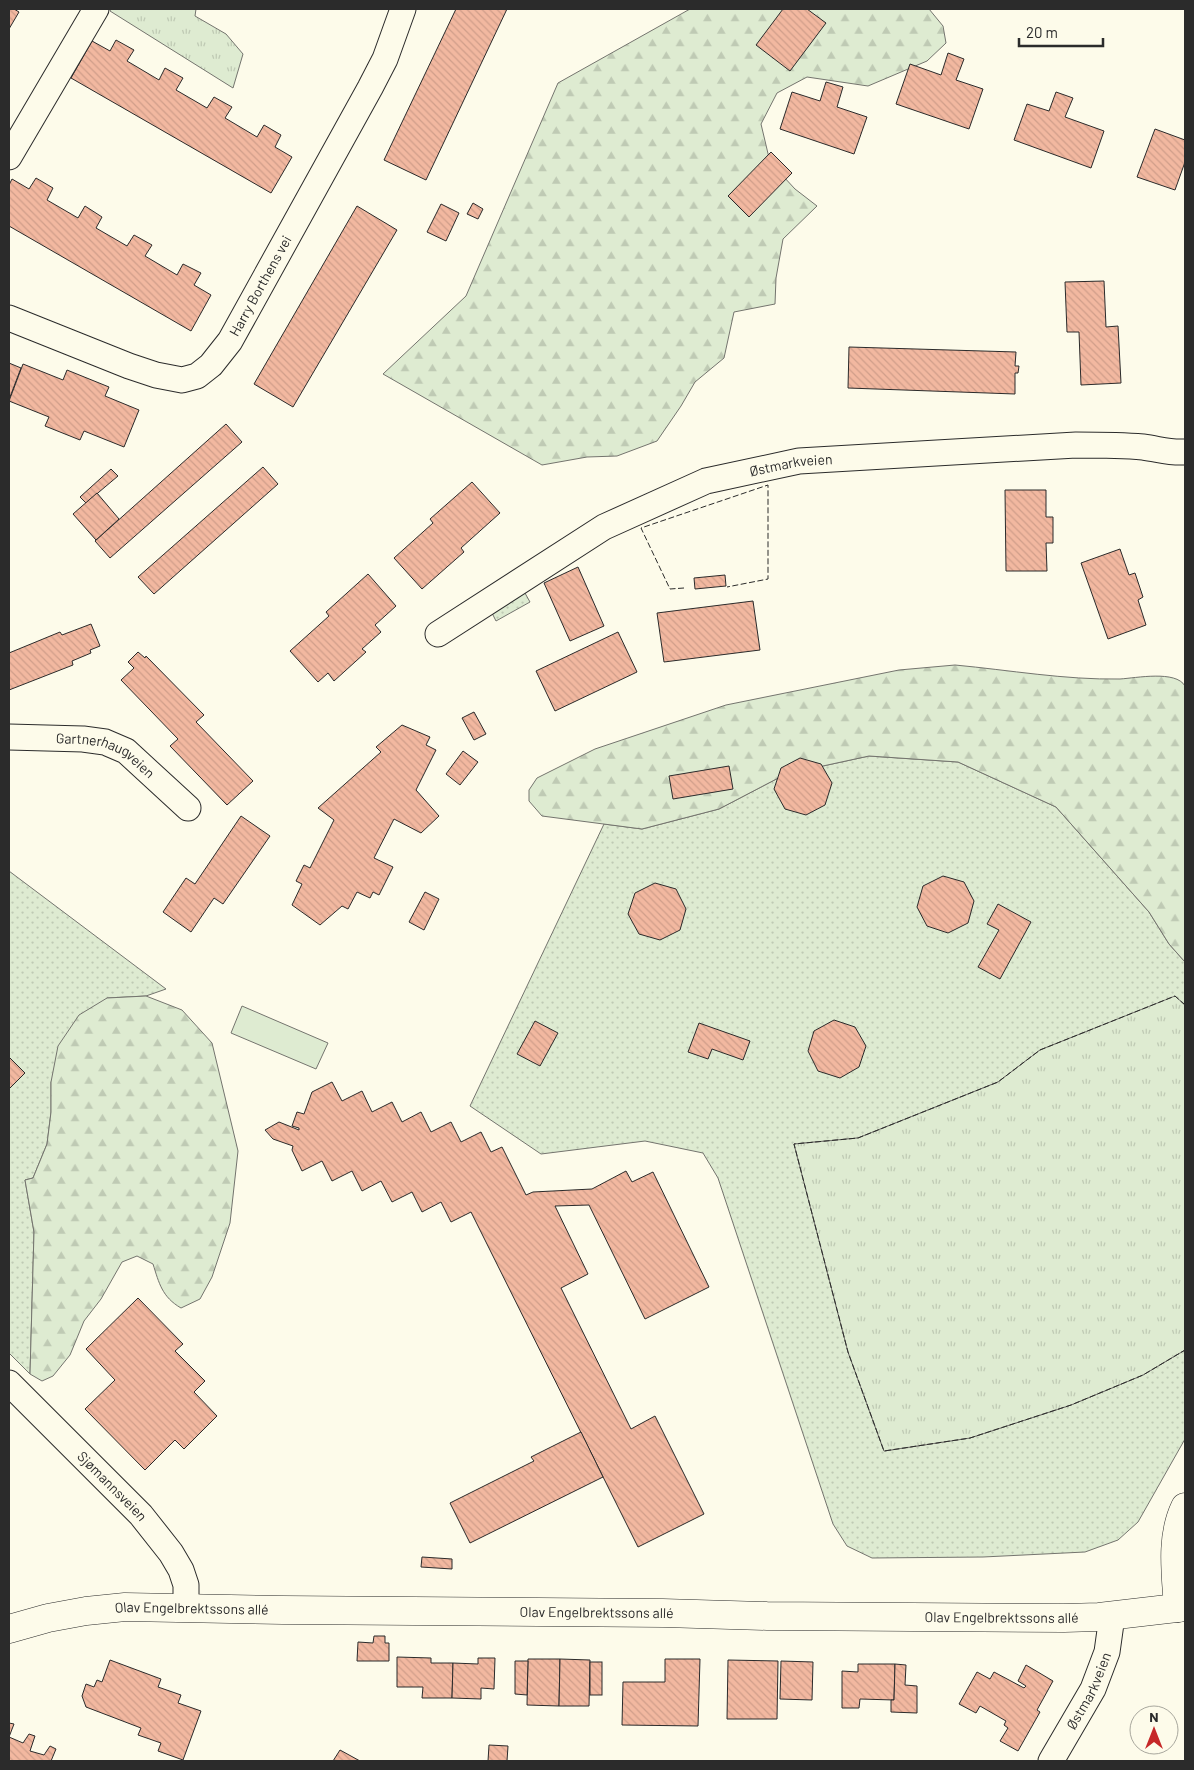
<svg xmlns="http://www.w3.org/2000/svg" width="1194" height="1770" viewBox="0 0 1194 1770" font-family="Barlow,sans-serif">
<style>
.grass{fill:url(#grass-dots);stroke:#74746e}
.forest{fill:url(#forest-firs);stroke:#74746e}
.park{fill:url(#park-tufts);stroke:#74746e}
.garden{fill:#deebd1;stroke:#74746e}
.building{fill:url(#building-back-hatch);stroke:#2b2b2b}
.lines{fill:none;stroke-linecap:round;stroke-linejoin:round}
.minor-casing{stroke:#2b2b2b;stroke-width:27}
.tertiary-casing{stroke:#2b2b2b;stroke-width:29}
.minor{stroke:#fdfbea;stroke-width:25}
.tertiary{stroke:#fdfbea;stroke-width:28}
.fence{stroke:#2b2b2b;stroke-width:1;stroke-dasharray:6 2.5;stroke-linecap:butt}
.labels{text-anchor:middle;stroke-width:4;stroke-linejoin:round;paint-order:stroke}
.street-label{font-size:14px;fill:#2b2b2b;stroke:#fdfbea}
</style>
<defs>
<pattern id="grass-dots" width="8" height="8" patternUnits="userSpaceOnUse" patternTransform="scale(1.25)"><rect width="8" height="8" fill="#deebd1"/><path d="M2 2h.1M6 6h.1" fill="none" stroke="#bfcab4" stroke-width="1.8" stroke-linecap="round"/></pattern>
<pattern id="forest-firs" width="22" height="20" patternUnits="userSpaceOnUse" patternTransform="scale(1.25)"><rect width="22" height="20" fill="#deebd1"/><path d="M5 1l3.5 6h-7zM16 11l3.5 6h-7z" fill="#bfcab4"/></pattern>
<pattern id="park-tufts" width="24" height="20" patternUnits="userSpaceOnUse" patternTransform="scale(1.25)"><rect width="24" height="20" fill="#deebd1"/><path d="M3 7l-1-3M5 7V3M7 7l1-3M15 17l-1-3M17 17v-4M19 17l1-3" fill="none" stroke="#bfcab4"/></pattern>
<pattern id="building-back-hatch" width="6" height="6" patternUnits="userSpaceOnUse" patternTransform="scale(1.25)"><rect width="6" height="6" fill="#f2b8a0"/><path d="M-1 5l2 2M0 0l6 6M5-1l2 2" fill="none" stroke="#d09e8a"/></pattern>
</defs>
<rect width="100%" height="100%" fill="#fdfbea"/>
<g class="grass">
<path d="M521,586L530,602L496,621L490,609Z"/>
<path d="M869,756L958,762L1056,807L1149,912L1169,944L1185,962V1005L1175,997L1040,1050L998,1082L858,1138L794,1144L848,1352L884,1451L970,1438L1071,1405L1143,1375L1185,1350V1439L1138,1522L1118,1540L1085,1552L983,1557L872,1558L847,1546L833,1524L718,1178L703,1153L645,1141L541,1154L470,1106L604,824L642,829L719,809L786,774Z"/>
<path d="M9,871L166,989L146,996L107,998L51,1082V1112L47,1144L33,1178L25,1180L34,1232L30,1374L9,1353Z"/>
</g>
<g class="forest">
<path d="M690,9H929L943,26L946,43L927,61L868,86L807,77L777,93L761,124L770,162L795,189L817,206L783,239L776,278L775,304L734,312L724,358L695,382L681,406L657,441L617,456L587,457L542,465L383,374L466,296L558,83Z"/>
<path d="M955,665C1009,670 1065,680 1120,679C1136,678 1176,670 1185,686V962L1169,944L1149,912L1056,807L958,762L869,756L786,774L719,809L642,829L542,816L529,801V790L537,778L595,749L726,705L899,670Z"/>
<path d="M146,996L182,1010L212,1043L238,1151L230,1223L212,1277L200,1299L181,1308C162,1297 159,1283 153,1264L137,1256L122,1262L101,1299L84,1321L70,1355L53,1376L42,1381L30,1374L34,1232L25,1180L33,1178L47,1144L51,1112V1082L58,1046L79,1015L107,998Z"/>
</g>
<g class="park">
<path d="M111,9H196L195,16L226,34L243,54L233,88L110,11Z"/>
<path d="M1175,996L1185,1005V1350L1143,1375L1071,1405L970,1438L884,1451L848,1352L794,1144L858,1138L998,1082L1040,1050Z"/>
</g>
<path class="garden" d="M242,1006L328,1043L316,1069L231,1033Z"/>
<g class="building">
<path d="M9,9H14L19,12L9,29Z"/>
<path d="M456,9H507L426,180L384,160Z"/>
<path d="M783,9H807L826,23L790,71L756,45Z"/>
<path d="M116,40L134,50L127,61L159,80L165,68L183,78L176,90L207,108L214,97L232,107L225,118L257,137L264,125L281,135L275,147L292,157L271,193L71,78L92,41L110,51Z"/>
<path d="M948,53L964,59L956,80L983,89L969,129L896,104L910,64L941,75Z"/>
<path d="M826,82L843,87L837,107L867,117L854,154L780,129L792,92L820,101Z"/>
<path d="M1056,92L1073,98L1065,117L1104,131L1091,168L1014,140L1027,104L1049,111Z"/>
<path d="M1155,129L1185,140V162L1175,190L1137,177Z"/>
<path d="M771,152L792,173L749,217L728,196Z"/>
<path d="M36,178L53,188L47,200L78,218L85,206L102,217L96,228L127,246L134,235L152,245L145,256L177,275L183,264L201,273L194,285L211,295L191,331L9,226V185L12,179L29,189Z"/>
<path d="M473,203L483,209L478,219L467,214Z"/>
<path d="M441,204L459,213L446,241L427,232Z"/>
<path d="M357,206L397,230L293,407L254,384Z"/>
<path d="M1104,281L1106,327L1118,326L1121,383L1081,385L1079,332H1067L1065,282Z"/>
<path d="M849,347L1016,352L1015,366H1019L1018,373H1015V394L848,388Z"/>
<path d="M9,363L21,368L10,397L9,396Z"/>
<path d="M23,364L63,380L67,370L109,387L105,396L139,410L124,447L84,431L80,440L45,426L49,417L9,401Z"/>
<path d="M226,424L242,442L110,558L95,541Z"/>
<path d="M263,467L278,484L154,594L138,577Z"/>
<path d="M111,469L118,476L86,503L80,497Z"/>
<path d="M472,482L500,513L461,548L464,552L422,589L394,558L433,523L430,519Z"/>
<path d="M1005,490H1046V517H1053V543H1046L1047,571H1006Z"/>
<path d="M97,493L119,519L96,540L73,514Z"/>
<path d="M1120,549L1129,575L1135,573L1143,597L1138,600L1146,625L1108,639L1081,563Z"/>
<path d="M578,567L604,626L570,641L544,583Z"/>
<path d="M368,574L396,606L375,625L381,632L362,649L366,652L334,681L328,673L318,682L290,651L329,616L326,612Z"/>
<path d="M725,575L726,586L695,589L694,578Z"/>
<path d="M753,601L760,650L664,662L657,613Z"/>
<path d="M91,624L100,646L90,650L91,653L72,661L73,665L9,690V653L60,632L62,635Z"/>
<path d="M618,632L637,672L555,711L536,671Z"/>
<path d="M138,652L145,658L146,656L204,715L196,722L253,781L227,805L170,746L178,739L121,680L134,668L128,662Z"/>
<path d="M474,712L486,734L474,740L462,718Z"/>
<path d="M402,725L430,737L426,745L436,750L416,790L439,816L421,833L394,819L374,858L393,867L379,895L373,892L370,898L357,892L348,909L342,906L320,925L292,905L302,884L296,881L304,865L310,868L334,820L318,808L381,752L376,747Z"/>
<path d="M463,751L478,762L460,785L446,774Z"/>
<path d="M800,758L821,764L832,783L825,805L806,815L785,809L774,789L781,768Z"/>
<path d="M729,766L733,789L673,799L669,776Z"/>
<path d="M241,816L270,836L223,904L214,898L191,932L163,912L186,878L195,884Z"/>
<path d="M943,876L964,882L974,901L968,923L948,933L927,926L917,907L923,886Z"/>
<path d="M655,883L676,889L686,909L680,930L660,940L639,934L628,914L635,893Z"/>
<path d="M425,892L439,899L424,930L409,922Z"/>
<path d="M998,904L1031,922L1000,979L978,967L999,930L987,924Z"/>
<path d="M834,1020L855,1027L866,1046L859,1067L840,1078L818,1071L808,1051L814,1031Z"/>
<path d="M535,1021L558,1033L540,1066L517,1054Z"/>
<path d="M699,1023L750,1041L743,1060L712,1049L708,1059L688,1052Z"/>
<path d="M9,1057L25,1073L9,1089Z"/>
<path d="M332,1082L342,1101L362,1091L372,1112L392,1102L402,1122L421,1112L431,1132L451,1122L461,1142L481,1132L491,1152L502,1147L526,1195L533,1192L592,1189L626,1171L632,1182L653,1172L709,1287L645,1319L589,1205L555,1206L588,1274L561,1288L631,1429L655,1416L704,1514L638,1547L471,1212L451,1222L441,1202L422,1212L412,1192L392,1202L381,1181L362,1191L352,1171L332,1181L322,1161L302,1171L292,1150L293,1146L273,1139L265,1130L279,1122L299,1130V1128L292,1126L297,1112L304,1114L312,1092Z"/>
<path d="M138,1298L183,1344L175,1351L205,1381L194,1392L217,1416L184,1449L175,1440L145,1470L85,1409L115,1380L86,1349Z"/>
<path d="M581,1432L603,1477L470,1543L450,1503L534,1461L531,1457Z"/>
<path d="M422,1557L452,1559V1569L421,1567Z"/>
<path d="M374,1636H385V1643H389V1661H357L358,1642L373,1643Z"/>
<path d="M397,1657L431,1658V1663H453L452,1698H422L423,1687H397Z"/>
<path d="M478,1658H495L494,1689L481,1688V1699L452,1698L453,1663L478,1664Z"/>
<path d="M528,1659H560L559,1706L527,1705Z"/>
<path d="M560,1659L590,1660L589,1706H559Z"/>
<path d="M665,1659H700L698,1726L622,1725L623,1682H665Z"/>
<path d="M110,1660L161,1679L158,1687L181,1695L178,1703L201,1711L183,1760L158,1751L161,1743L138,1735L141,1728L86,1707L82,1696L86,1684L94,1687L97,1680L102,1682Z"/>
<path d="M728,1660L778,1661L777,1719H727Z"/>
<path d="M515,1661H528L527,1695L515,1694Z"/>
<path d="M781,1661L813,1662L812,1700L780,1699Z"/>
<rect x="590" y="1662" width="12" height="33"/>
<path d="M858,1664H895L894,1700L860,1699L859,1708H842V1671L858,1672Z"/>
<path d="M895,1664L906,1665L905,1685L917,1686V1713L891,1712V1700H894Z"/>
<path d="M1026,1665L1053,1681L1037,1710L1040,1712L1018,1751L1000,1741L1008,1728L1004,1725L1006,1721L980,1706L976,1713L959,1704L977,1672L990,1679L994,1672L1024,1688L1026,1686L1018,1681Z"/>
<path d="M9,1723L14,1724L9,1737L23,1743L29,1734L35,1736L30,1751L44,1755L50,1746L56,1749L51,1761H9Z"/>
<path d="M489,1745L508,1746L507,1761H488Z"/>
<path d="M340,1750L360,1761H333Z"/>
</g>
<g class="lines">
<g class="minor-casing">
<g id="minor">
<path d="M9,157L96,9"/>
<path id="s1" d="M9,318L129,366L156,375L182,380L197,376L211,365L230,341L370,88L385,59L403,9"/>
<path id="s2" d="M438,634L604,527L706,481L799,461L1076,445C1099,445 1121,445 1143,447C1159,449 1168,453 1185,452"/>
<path id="s3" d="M9,737L83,739L105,742L126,751L188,808"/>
<path id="s4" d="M9,1383L141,1515L171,1553L181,1570L186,1585V1608"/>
<path id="s5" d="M1051,1761L1093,1689L1107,1652L1112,1616"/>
</g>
</g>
<g class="tertiary-casing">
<g id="tertiary">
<path d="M1178,1608C1176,1575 1170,1538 1185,1507"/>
<path id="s6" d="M9,1629L48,1618L86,1611L125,1607L283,1610L663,1613L767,1616L1064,1618L1099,1617L1185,1607"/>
</g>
</g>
<use href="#minor" class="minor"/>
<use href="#tertiary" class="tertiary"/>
<g class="fence">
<path d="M684,588L670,589L641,528L768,485V579L727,587"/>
<path d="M1185,1005L1175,996L1040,1050L998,1082L858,1138L794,1144L848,1352L884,1451L970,1438L1071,1405L1143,1375L1185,1350"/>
</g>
</g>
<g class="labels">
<g class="street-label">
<text dy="5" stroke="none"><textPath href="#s1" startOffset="311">Harry Borthens vei</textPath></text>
<text dy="5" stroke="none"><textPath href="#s2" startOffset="396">Østmarkveien</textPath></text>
<text dy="5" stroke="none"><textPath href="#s3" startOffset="101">Gartnerhaugveien</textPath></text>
<text dy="5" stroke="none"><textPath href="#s4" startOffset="146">Sjømannsveien</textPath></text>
<text dy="5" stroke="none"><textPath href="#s6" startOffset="185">Olav Engelbrektssons allé</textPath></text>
<text dy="5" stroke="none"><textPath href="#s6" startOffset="590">Olav Engelbrektssons allé</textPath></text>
<text dy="5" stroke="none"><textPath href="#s6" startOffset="995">Olav Engelbrektssons allé</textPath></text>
<text dy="5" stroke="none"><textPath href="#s5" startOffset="80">Østmarkveien</textPath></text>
</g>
</g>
<rect width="1194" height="1770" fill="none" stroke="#2b2b2b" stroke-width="20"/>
<g transform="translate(1154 1730)"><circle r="24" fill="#fdfbea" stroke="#a9a89e"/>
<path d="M0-4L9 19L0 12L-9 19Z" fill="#c62828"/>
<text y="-8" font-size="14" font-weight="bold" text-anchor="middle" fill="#2b2b2b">N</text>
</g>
<path d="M1019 38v8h84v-8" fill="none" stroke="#2b2b2b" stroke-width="2.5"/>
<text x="1026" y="38" font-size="15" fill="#2b2b2b" stroke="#fdfbea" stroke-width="4" paint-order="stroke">20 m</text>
</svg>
